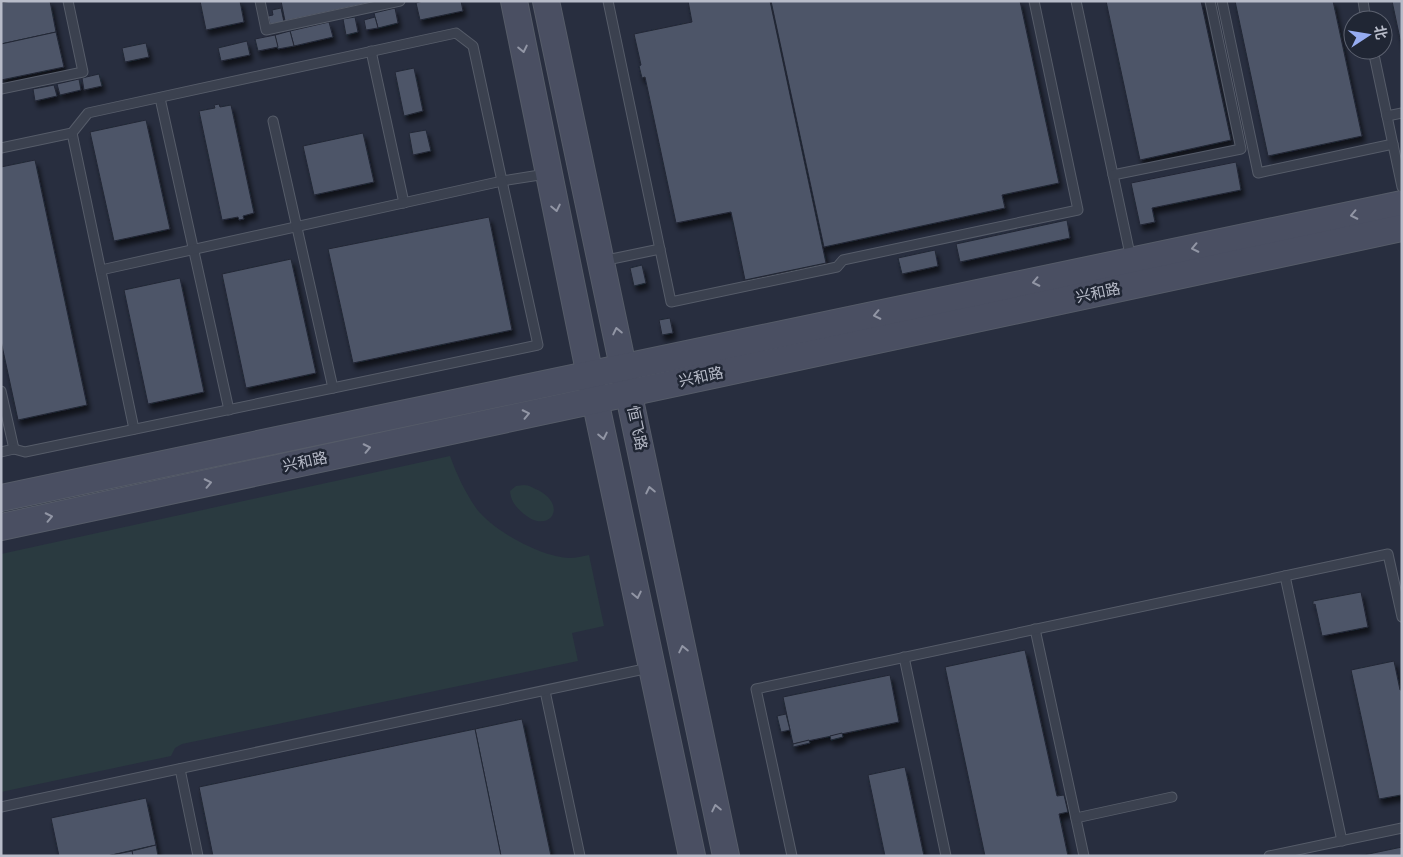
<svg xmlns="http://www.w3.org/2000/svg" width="1403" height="857" viewBox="0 0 1403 857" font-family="Raleway,'Noto Sans SC',sans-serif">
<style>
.green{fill:#2a3a40}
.building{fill:#4e5567;stroke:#222836;filter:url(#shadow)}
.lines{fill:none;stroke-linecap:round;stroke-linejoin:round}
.lane-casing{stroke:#565c69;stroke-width:11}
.secondary-casing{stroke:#565c69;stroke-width:28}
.lane{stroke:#3b414f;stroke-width:9}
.secondary{stroke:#4a4f62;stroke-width:26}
.oneway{stroke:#9296a5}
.labels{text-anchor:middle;stroke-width:5;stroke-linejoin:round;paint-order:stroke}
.street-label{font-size:15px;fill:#b8bcc9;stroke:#202634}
</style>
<defs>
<filter id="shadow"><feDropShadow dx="3" dy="5.5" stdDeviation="2.5" flood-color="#0009"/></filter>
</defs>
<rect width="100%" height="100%" fill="#282e3f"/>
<g class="green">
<path d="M450,456C457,475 465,492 476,508C493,531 541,557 570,558C576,558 582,556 589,555L604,626L572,633L578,661L182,744L175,748L171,756L1,792V554Z"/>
<path d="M524,485C529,485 533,488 538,490C569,506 549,535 524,514C516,507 511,502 510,491L516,486Z"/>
</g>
<g class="building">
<path d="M11,1H50L56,32L1,44V3Z"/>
<path d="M200,1H240L244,22L206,30Z"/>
<path d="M281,1H378L285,21Z"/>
<path d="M423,1H461L463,11L420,20L416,3Z"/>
<path d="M688,1H770L826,263L745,280L731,212L676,223L645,77L642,78L639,66L641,65L634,34L692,22Z"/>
<path d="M771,1H1020L1059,183L1002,195L1005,208L824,247Z"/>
<path d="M1106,1H1201L1231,140L1140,160Z"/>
<path d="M1235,1H1333L1362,136L1268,156Z"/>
<path d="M1392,1H1402V48Z"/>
<path d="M281,8L284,22L270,24L268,16L273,15L272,10Z"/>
<path d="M395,8L398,23L378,28L374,13Z"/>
<path d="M355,17L358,32L346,35L343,19Z"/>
<path d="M375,17L378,28L366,30L364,20Z"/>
<path d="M329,22L333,37L294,46L290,31Z"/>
<path d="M290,31L294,46L278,49L275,35Z"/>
<path d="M56,32L64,67L1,80V44Z"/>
<path d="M275,35L278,47L258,51L255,39Z"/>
<path d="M247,41L250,55L221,61L218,48Z"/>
<path d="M146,43L149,57L125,62L122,48Z"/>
<path d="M414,68L423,111L404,116L395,72Z"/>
<path d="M99,74L102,86L84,90L82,78Z"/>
<path d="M79,79L81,90L60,95L57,84Z"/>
<path d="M54,85L57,96L35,101L33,89Z"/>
<path d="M219,104L220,107L231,105L254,213L243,216L244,219L239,220L238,217L222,220L199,111L215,108L214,105Z"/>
<path d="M146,120L170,229L114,241L90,132Z"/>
<path d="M426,130L431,151L413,155L409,133Z"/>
<path d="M363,133L374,182L314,195L303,146Z"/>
<path d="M35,160L87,405L18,420L1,341V167Z"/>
<path d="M1236,162L1241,190L1152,208L1155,222L1140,225L1131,183Z"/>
<path d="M489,217L512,330L353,363L328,249Z"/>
<path d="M1067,220L1070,238L960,262L956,244Z"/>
<path d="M935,250L938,266L902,274L898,258Z"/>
<path d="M291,259L316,373L246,388L222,274Z"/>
<path d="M642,265L646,283L634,286L630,268Z"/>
<path d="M180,278L204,392L148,404L124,290Z"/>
<path d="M670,318L673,333L662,335L659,320Z"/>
<path d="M1361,592L1368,627L1322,636L1315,604L1313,605V601Z"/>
<path d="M1025,650L1057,796L1064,795L1068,812L1059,814L1068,856H985L945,667Z"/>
<path d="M1394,661L1400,690H1402V800L1401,795L1379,799L1351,670Z"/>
<path d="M890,675L899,722L793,744L783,697Z"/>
<path d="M786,714L790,730L781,732L777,716Z"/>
<path d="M522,719L551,856H501L475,729Z"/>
<path d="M475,729L501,856H213L199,787Z"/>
<path d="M842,733L843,737L831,740L830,736Z"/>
<path d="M809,740L810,743L793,747V744Z"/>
<path d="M905,767L924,856H885L868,775Z"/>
<path d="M146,798L156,845L107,856H59L51,818Z"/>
<path d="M156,845L158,856H133L132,851Z"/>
<path d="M1402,847V856H1359Z"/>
<path d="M132,851L133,856H107Z"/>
</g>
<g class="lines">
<g class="lane-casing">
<g id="lane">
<path d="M260,1L266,30L400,1"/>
<path d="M608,1L671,302L837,267L843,260L1078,210L1034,1"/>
<path d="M1076,1L1131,259"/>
<path d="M1222,1L1258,173L1393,144"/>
<path d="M1363,1L1366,20"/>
<path d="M1373,50L1402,187"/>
<path d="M371,51L404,203"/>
<path d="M1,89L83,72L68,1"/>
<path d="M160,98L229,410"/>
<path d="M1387,116L1402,113"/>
<path d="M72,133L134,429"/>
<path d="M1,148L72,133L88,113L456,33L473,46L502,181L546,174"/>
<path d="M1113,175L1241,149L1210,1"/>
<path d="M602,261L660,249"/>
<path d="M101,270L502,181L538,345L333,388"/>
<path d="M1,391L14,449"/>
<path d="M1,452L14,449L25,452L333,388L273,121"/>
<path d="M1285,576L1342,841"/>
<path d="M1035,629L1084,856"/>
<path d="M904,657L946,856"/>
<path d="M545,691L580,856"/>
<path d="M180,769L198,856"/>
<path d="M1,807L649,668"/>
<path d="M1076,818L1172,797"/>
<path d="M792,856L756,689L1388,554L1402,617"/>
<path d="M1269,856L1402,828"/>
</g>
</g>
<g class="secondary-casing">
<g id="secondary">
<path d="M514,1L590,376L692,856"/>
<path d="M546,1L726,856"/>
<path d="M1,498L1402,204"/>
<path d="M1,527L1402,228"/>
</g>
</g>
<use href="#lane" class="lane"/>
<use href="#secondary" class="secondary"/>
</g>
<defs><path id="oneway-chevron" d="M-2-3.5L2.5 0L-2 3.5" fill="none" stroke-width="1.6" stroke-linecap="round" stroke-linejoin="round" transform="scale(1.25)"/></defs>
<g class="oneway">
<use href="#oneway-chevron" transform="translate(523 49) rotate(78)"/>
<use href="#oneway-chevron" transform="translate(556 208) rotate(78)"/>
<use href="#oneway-chevron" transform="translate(1354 215) rotate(168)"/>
<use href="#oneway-chevron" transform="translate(1195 248) rotate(168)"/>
<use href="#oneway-chevron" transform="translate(1036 282) rotate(168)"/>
<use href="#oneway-chevron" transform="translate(877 315) rotate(168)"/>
<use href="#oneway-chevron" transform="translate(617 331) rotate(-102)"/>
<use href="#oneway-chevron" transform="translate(526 414) rotate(-12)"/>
<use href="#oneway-chevron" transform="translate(603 436) rotate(78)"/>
<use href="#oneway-chevron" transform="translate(367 448) rotate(-12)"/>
<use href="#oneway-chevron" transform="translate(208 483) rotate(-12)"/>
<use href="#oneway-chevron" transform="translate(650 490) rotate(-102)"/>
<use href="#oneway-chevron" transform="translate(49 517) rotate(-12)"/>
<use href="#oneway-chevron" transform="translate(637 595) rotate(78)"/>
<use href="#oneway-chevron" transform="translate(683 649) rotate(-102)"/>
<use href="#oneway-chevron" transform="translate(716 808) rotate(-102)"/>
</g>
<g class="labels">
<g class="street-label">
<text transform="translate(1098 293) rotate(-12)" y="5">兴和路</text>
<text transform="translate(701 377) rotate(-12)" y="5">兴和路</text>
<text transform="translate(637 428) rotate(78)" y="5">恒飞路</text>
<text transform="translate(305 462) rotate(-12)" y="5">兴和路</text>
</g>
</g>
<rect width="1403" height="857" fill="none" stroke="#b8bcc9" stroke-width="5"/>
<g transform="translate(1368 35) rotate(78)"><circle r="24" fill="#202634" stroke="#5d6270"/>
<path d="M0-4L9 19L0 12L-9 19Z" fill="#96acf1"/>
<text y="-8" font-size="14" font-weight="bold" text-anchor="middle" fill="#b8bcc9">北</text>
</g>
</svg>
